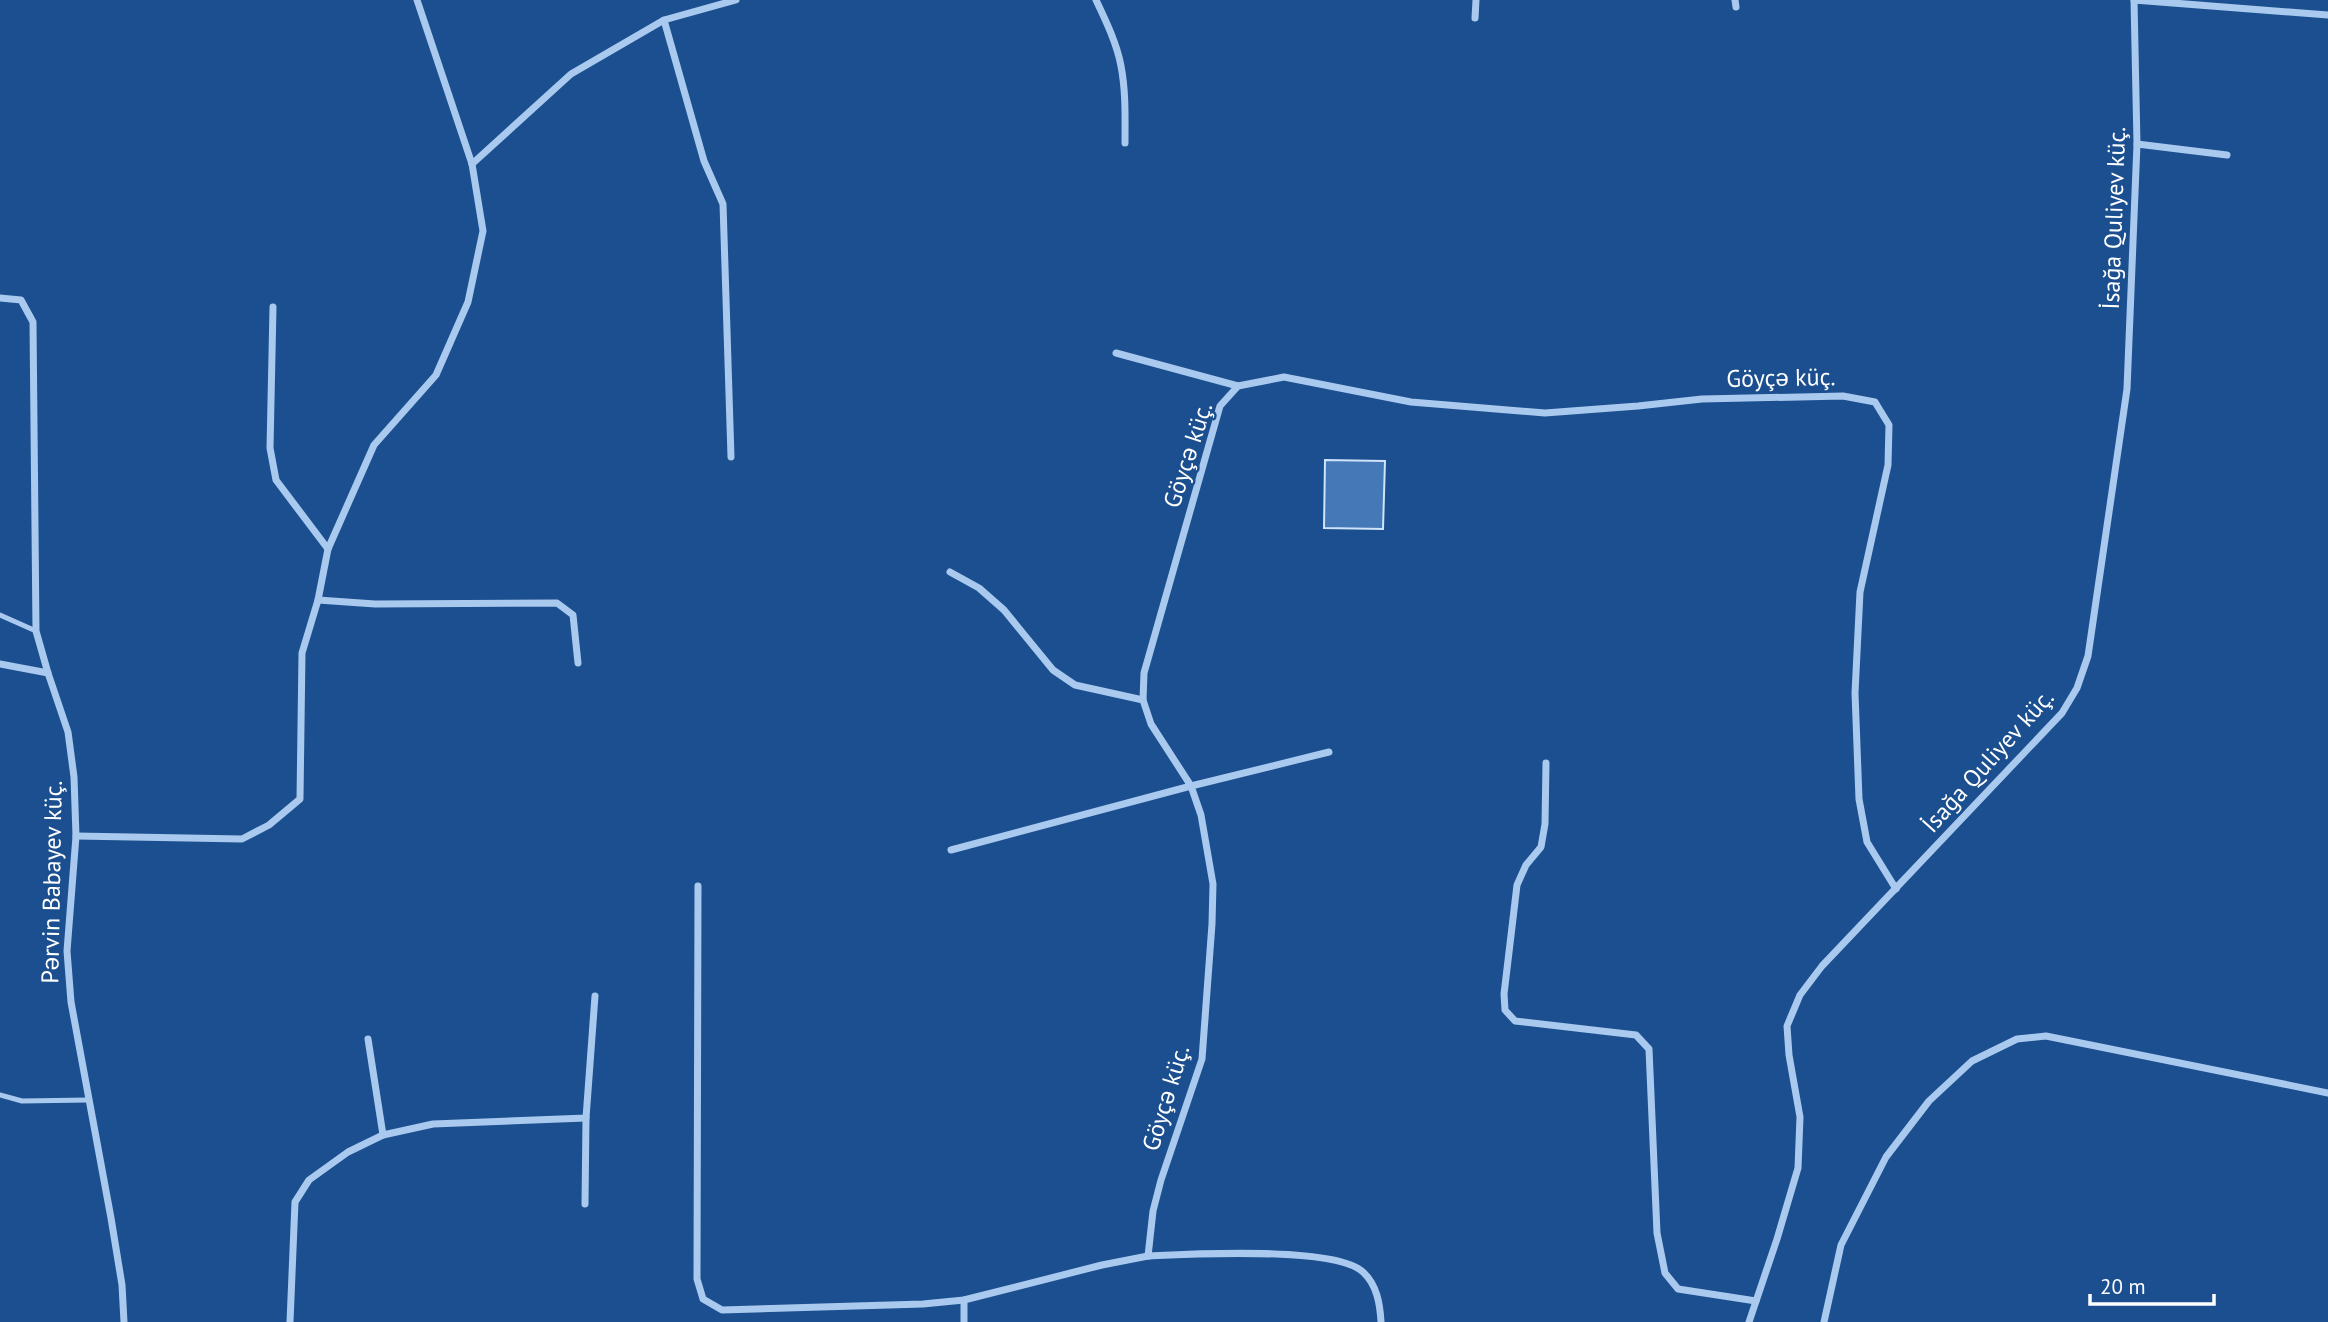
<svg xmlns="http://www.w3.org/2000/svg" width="2328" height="1322" viewBox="0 0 2328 1322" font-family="'PT Sans',sans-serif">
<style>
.building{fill:#4478b7;stroke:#cfe3fa;stroke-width:2}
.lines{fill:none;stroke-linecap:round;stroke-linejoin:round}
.service{stroke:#a9c9ee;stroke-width:5}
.minor{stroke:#a9c9ee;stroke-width:7}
.labels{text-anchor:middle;stroke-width:5;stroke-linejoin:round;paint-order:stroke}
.street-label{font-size:24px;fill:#fff;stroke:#1b4f8f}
</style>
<rect width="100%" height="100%" fill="#1b4f8f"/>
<path class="building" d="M1325,460L1385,461L1383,529L1324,528Z"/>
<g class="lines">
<g class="service">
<path d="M0,615L36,631"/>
<path d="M0,1095L22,1101L88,1100"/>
</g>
<g class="minor">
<path d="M1096,0C1106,21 1117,44 1121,66C1126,92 1125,118 1125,143"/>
<path d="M1735,0L1736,7"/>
<path d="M2134,0L2328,15"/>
<path d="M1475,18L1476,0"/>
<path d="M664,20L704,161L723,204L731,457"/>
<path d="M2137,144L2227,155"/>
<path d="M472,164L571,74L664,20L736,0"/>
<path d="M0,298L21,300L33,322L36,631L48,673L68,732L74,777L76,836L67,951L71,1002L111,1218L122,1285L124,1322"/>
<path d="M1116,353L1238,386"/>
<path d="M328,549L374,445L436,375L468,302L483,231L472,164L417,0"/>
<path d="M950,572L979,588L1004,610L1053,670L1075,685L1143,700"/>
<path d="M318,600L375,604L557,603L573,615L578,663"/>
<path d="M0,664L48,673"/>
<path d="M1546,763L1545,824L1541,847L1526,865L1517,885L1504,994L1505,1010L1515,1021L1636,1035L1649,1049L1657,1233L1665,1273L1678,1289L1756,1301"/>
<path d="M76,836L242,839L269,825L300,799L302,653L318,600L328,549L276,480L270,448L273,307"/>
<path d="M951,850L1191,786L1329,752"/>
<path d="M698,886L697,1279L703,1299L722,1310L923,1304L964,1300L1102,1265L1148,1256"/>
<path d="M368,1039L383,1135"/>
<path d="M585,1204L586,1118"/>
<path d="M290,1322L295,1202L309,1180L348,1152L383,1135L433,1124L586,1118L595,996"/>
<path d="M964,1322V1300"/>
<path d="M1381,1322C1380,1304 1377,1285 1363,1272C1335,1246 1190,1254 1148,1256L1153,1211L1161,1180L1202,1059L1212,924L1213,884L1201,815L1191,786L1151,724L1143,700L1144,673L1220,406L1238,386L1284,377L1411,402L1545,413L1638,406L1702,399L1843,396L1875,402L1889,425L1888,465L1860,592L1855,693L1859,799L1867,842L1896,889"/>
<path d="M1749,1322L1777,1239L1798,1168L1800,1117L1789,1055L1787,1026L1800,995L1822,966L2062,713L2077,688L2088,656L2127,389L2137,144L2134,0"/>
<path d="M1824,1322L1841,1245L1886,1157L1929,1101L1972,1061L2017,1039L2046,1036L2328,1093"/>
</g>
</g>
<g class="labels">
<g class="street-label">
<text transform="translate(2114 218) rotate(-88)" y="8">İsağa Quliyev küç.</text>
<text transform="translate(1781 378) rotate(-1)" y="8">Göyçə küç.</text>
<text transform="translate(1188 455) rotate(-72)" y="8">Göyçə küç.</text>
<text transform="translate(1988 761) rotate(-48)" y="8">İsağa Quliyev küç.</text>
<text transform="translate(52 882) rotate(-89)" y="8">Pərvin Babayev küç.</text>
<text transform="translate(1166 1098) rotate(-73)" y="8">Göyçə küç.</text>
</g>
</g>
<path d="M2090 1294v10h124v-10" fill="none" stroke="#ffffff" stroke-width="3.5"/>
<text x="2100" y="1294" font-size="21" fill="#ffffff" stroke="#1b4f8f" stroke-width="5" paint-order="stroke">20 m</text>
</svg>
